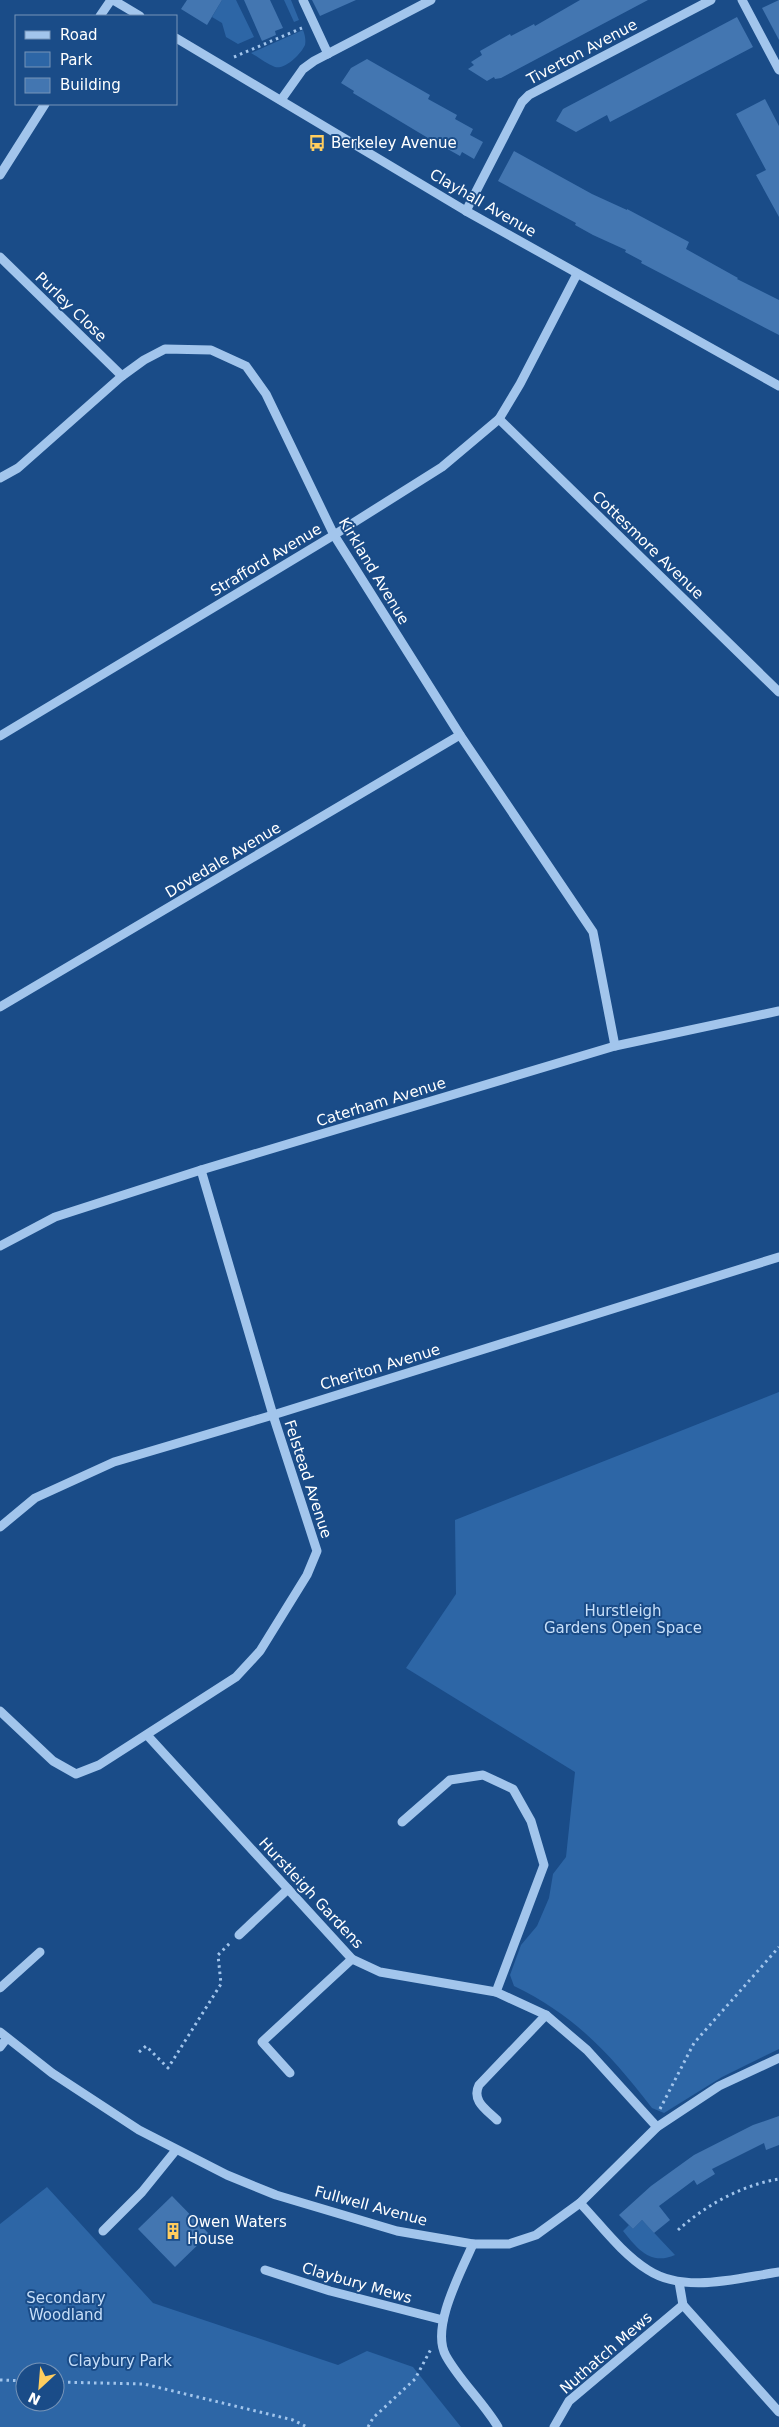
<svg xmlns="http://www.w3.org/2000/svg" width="779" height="2427" viewBox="0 0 779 2427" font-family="'DejaVu Sans',sans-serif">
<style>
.green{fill:#2d66a6;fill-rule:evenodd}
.building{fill:#4376b1}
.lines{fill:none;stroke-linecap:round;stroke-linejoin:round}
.path{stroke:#a2c5ec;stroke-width:3;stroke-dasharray:2.5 4;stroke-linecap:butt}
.minor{stroke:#a2c5ec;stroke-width:9}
.labels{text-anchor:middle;stroke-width:4;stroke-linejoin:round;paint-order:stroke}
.street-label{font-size:15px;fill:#fff;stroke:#1a4c88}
.poi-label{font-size:15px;fill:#fff;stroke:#1a4c88;text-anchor:start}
.park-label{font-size:15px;fill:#c7dff9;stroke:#1a4c88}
</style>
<rect width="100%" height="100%" fill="#1a4c88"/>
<g class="green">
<path d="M222,0H236L254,37L238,44L226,37L222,23L212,17Z"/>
<path d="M284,0H291L299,20L294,22Z"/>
<path d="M303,30C305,35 306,40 305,45C301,54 285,70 275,67C267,64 258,57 251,53Z"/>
<path d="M779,1392V2049L722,2077L664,2113L652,2108C610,2054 576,2016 514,1986L510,1975L521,1945L537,1926L549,1898L553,1874L566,1857L575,1772L406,1668L456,1594L455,1520Z"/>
<path d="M47,2187L153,2303L338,2365L367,2351L413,2367L461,2427H0V2224ZM25,2372H55V2402H25Z"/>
<path d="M642,2220L675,2255C650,2266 637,2248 623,2231L629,2225L633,2229Z"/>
</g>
<g class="building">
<path d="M187,0H222L207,25L181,9Z"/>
<path d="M244,0H270L283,28L275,31L276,35L262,41Z"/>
<path d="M312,0H356L320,16Z"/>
<path d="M580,0H648L501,78L495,79L494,77L487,81L468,69L474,65L471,62L482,55L480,51L510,34L511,36L534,24L535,26Z"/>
<path d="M779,0V40L762,8Z"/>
<path d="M737,17L753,47L610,122L607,115L576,132L556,121L563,109Z"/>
<path d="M367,59L430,95L428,99L457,115L455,119L473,129L470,135L483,142L474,159L462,152L460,156L428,138L353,93L354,91L341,83L351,68Z"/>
<path d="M765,99L779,126V217L756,175L766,170L736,114Z"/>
<path d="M514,151L592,194L627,210V209L689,242L686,249L738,278L737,279L779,300V335L641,263L642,261L625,252L626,250L593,235L575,225L576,223L498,181Z"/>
<path d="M779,2116V2145L766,2150L764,2143L712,2169L715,2174L697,2185L694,2180L659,2206L670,2220L654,2233L642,2220L633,2229L619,2215L651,2186L694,2155L753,2125Z"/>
<path d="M172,2196L209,2234L175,2267L138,2229Z"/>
</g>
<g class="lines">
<g class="path">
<path d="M234,57L302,28"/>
<path d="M139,2052L146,2046L168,2068L221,1984L218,1955L231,1942"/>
<path d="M660,2109L694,2043L779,1947"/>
<path d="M678,2230C706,2205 742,2185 779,2179"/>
<path d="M0,2380L25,2381"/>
<path d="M55,2382L144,2384L293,2420L307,2427"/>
<path d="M368,2427L373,2418L415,2379L431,2349"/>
</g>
<g class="minor">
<path d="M113,0L140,16"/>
<path d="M303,0L328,54"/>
<path d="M742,0L779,70"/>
<path d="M100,16L111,0"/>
<path d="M176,38L466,211L779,386"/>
<path d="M281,100L303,69L314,61L431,0"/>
<path d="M0,175L45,104"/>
<path d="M466,211L522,102L529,95L711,0"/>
<path d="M0,257L122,376"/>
<path d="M499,419L779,692"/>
<path d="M0,478L18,468L122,376L144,360L165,349L211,350L246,366L266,394L334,535L460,735L593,932L615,1046"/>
<path d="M0,736L334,535L442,467L499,419L520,384L577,274"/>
<path d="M0,1007L460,735"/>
<path d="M0,1246L55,1217L201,1170L615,1046L779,1011"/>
<path d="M0,1527L35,1498L114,1462L273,1415L779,1257"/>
<path d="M0,1711L53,1761L76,1774L99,1765L236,1677L260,1651L307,1575L317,1551L273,1415L201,1170"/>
<path d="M147,1735L352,1959L380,1972L496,1992L546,2015L587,2050L657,2127"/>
<path d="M402,1822L450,1780L483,1775L513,1789L531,1821L544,1865L496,1992"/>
<path d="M239,1935L288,1889"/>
<path d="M0,1988L40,1952"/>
<path d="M0,2032L52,2073L139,2130L227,2175L276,2195L397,2231L473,2244H509L536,2235L580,2203L657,2127L719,2086L779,2058"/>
<path d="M0,2047L7,2038"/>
<path d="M290,2073L262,2042L352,1959"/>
<path d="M497,2120C487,2110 471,2101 479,2085L546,2015"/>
<path d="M580,2203C601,2225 621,2253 648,2270C685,2294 738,2278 779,2272"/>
<path d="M103,2231L142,2192L176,2150"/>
<path d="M473,2244C461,2272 430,2328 446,2356C460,2381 483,2402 498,2427"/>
<path d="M265,2270L330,2291L443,2320"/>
<path d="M679,2282L683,2305L779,2412"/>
<path d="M554,2427L569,2401L683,2305"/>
</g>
</g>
<defs>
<g id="bus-bare" transform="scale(1.35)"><path d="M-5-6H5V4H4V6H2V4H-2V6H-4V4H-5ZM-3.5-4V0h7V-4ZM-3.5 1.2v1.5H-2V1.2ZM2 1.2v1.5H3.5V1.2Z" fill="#ffcd5e" stroke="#1a4c88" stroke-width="2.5" paint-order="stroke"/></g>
<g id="building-bare" transform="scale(1.35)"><path d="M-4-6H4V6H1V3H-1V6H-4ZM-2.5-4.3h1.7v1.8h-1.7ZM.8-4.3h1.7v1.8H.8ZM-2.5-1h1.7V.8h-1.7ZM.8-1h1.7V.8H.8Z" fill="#ffcd5e" stroke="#1a4c88" stroke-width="2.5" paint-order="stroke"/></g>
</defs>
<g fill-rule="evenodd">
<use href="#bus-bare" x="317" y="143"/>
<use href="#building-bare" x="173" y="2231"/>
</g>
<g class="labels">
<g class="street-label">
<text transform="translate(582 52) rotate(-28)" y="5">Tiverton Avenue</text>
<text transform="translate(483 203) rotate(30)" y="5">Clayhall Avenue</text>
<text transform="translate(71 307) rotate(44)" y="5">Purley Close</text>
<text transform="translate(648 545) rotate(44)" y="5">Cottesmore Avenue</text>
<text transform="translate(266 560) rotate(-31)" y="5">Strafford Avenue</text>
<text transform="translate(374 571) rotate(59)" y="5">Kirkland Avenue</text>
<text transform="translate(223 860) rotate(-31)" y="5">Dovedale Avenue</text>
<text transform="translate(381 1102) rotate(-17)" y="5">Caterham Avenue</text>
<text transform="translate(380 1367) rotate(-17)" y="5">Cheriton Avenue</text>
<text transform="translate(308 1479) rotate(72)" y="5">Felstead Avenue</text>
<text transform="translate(311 1893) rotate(47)" y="5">Hurstleigh Gardens</text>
<text transform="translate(371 2206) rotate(15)" y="5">Fullwell Avenue</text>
<text transform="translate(357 2283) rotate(16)" y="5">Claybury Mews</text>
<text transform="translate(606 2353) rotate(-41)" y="5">Nuthatch Mews</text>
</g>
<g class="poi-label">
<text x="331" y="148">Berkeley Avenue</text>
<text x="187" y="2227">Owen Waters<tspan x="187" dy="17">House</tspan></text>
</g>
<g class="park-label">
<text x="623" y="1616">Hurstleigh<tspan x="623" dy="17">Gardens Open Space</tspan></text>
<text x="66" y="2303">Secondary<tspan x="66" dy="17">Woodland</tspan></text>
<text x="120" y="2366">Claybury Park</text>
</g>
</g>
<rect x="15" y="15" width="162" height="90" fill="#1a4c88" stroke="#7694b8"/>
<rect x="25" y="31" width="25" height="8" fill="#a2c5ec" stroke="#7694b8"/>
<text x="60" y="40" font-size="15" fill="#ffffff">Road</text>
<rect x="25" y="52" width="25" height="15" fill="#2d66a6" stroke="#7694b8"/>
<text x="60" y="65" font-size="15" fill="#ffffff">Park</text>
<rect x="25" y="78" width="25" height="15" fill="#4376b1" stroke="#7694b8"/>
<text x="60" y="90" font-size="15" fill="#ffffff">Building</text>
<g transform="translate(40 2387) rotate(206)"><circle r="24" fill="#1a4c88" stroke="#7694b8"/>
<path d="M0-4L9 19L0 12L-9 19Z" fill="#ffcd5e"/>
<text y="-8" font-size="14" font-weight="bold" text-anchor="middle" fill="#ffffff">N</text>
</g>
</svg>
